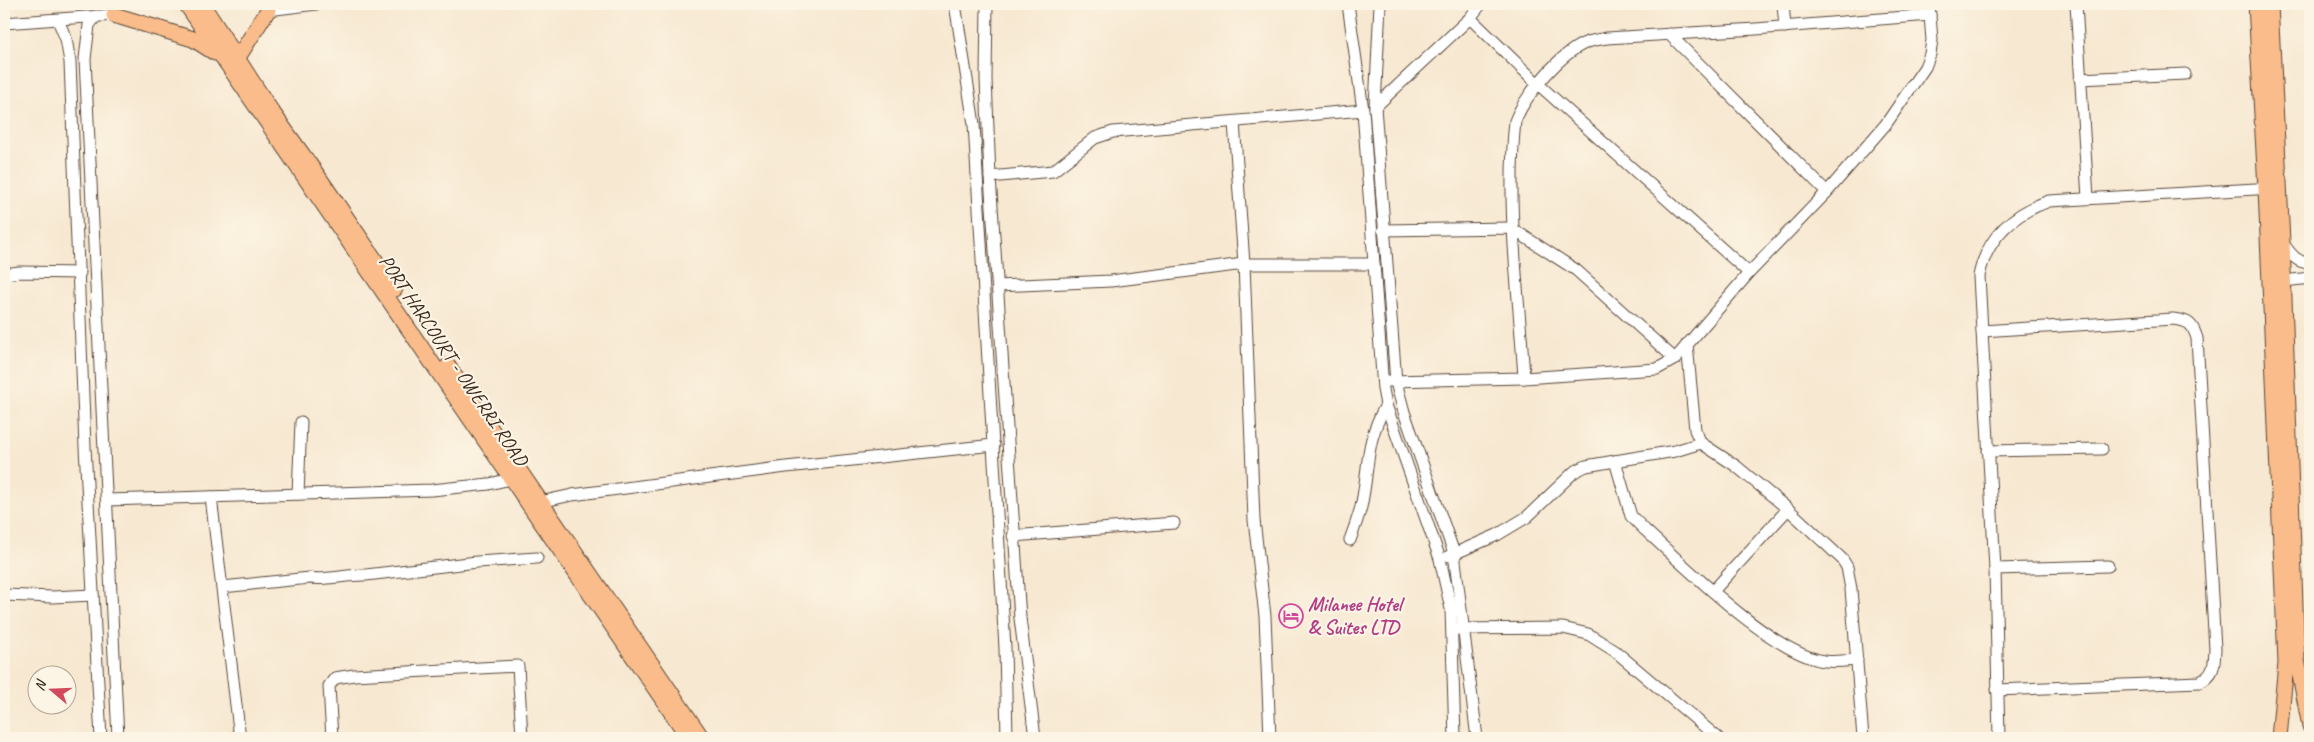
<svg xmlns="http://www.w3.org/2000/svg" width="2314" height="742" viewBox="0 0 2314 742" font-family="Caveat,sans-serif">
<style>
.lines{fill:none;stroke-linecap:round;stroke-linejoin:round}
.minor-casing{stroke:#574639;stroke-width:13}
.major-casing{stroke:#574639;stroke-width:17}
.minor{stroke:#fff;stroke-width:11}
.major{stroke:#f9bc8a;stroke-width:15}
.labels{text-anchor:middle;stroke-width:4.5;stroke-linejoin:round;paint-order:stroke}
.street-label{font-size:20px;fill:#3b2a1e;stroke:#fcf5e5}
.hotel-label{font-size:20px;font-weight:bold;fill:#b23c85;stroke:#fcf5e5;text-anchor:start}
</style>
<rect width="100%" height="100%" fill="#fcf5e5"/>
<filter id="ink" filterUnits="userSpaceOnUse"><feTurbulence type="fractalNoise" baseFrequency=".02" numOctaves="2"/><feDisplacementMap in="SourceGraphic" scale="10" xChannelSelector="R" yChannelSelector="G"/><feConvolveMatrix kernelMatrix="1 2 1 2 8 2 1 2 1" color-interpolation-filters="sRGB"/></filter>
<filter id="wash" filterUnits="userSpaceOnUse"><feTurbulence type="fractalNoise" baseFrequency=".0096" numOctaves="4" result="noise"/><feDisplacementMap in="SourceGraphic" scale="20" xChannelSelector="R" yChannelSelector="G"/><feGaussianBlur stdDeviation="1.12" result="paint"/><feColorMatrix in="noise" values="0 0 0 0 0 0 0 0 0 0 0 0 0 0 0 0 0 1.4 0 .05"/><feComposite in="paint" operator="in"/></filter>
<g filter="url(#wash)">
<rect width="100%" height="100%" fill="#f7e8d1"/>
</g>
<g filter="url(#ink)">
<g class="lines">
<g class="minor-casing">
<g id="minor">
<path d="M955,4L974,124L1005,648L1007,738"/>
<path d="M987,4L986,79L990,177L1020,618L1035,738"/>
<path d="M1348,4L1363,110L1383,389L1386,405L1440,559L1451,609L1455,738"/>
<path d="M1380,4L1375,107L1396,382L1404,412L1454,553L1477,738"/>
<path d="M1783,4L1785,27"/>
<path d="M2076,4L2088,198"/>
<path d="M268,10L316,4"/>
<path d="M96,16L89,25L85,59L118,738"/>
<path d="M1470,18L1538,84L1749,273"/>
<path d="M58,20L66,39L70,62L85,447L101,738"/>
<path d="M4,23L114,15"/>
<path d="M1669,34L1827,192"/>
<path d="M2080,79L2185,74"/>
<path d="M1375,107L1470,18L1481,4"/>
<path d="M1234,122L1244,264L1254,520L1265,616L1270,738"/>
<path d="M990,177L1053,171L1095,138L1113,132L1363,110"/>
<path d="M1383,230L1511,228L1576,270L1675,359"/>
<path d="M2282,242C2290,253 2296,263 2310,263"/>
<path d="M4,274L20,272L80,273"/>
<path d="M2278,278L2284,281L2310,278"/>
<path d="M998,286L1111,281L1244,264H1373"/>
<path d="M1982,331L2173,319C2189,321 2192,323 2197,338L2215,649C2214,665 2215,674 2200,682L1997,690"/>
<path d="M1687,344L1695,430L1701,443L1736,466L1788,509L1842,559L1847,567L1851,589L1863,738"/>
<path d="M1524,378C1519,293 1506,207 1515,121C1525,95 1562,51 1588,42C1594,40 1601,39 1607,38L1756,29L1930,15"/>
<path d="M1389,381L1524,378L1657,369L1675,359L1749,273L1827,192L1886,124L1925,67L1930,54L1932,40L1929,4"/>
<path d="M1701,443L1675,451L1615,461L1631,516L1645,530C1685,566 1768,649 1819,660C1831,663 1844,661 1857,660"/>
<path d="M1988,451L2102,449"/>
<path d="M298,494L301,422"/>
<path d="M211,497L240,738"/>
<path d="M107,500L432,490L489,484L511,479"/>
<path d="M540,502L572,495L786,467L994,445"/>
<path d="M1013,536L1174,523"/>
<path d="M1350,540C1354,529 1358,518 1361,507C1370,466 1364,444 1386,405"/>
<path d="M1449,556L1497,535L1527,517L1574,472L1586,466L1615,461"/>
<path d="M1995,569L2108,566"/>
<path d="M222,587L310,578C323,581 350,574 366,575L477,562L537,558"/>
<path d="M1714,590L1788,509"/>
<path d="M4,595L52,597L93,595"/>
<path d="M1456,629L1563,628L1588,634L1615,651L1718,738"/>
<path d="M332,738L329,686L335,678L354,675L518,666L522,738"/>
<path d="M1999,738L1995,569L1979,276C1987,237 2012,214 2049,201L2273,188"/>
</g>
</g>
<g class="major-casing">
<g id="major">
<path d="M186,4L689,738"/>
<path d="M202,4L270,109L320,179L395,289"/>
<path d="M2256,4L2266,189L2286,663L2279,738"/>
<path d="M2270,4L2282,242L2297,660L2310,726"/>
<path d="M114,15L193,39L215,53"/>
<path d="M237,59L268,10"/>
<path d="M448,366L702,738"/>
</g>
</g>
<use href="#minor" class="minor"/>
<use href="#major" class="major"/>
</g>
</g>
<defs>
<g id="hotel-ring" transform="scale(1.25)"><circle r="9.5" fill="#fcf5e5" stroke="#d1479c" stroke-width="1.5"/><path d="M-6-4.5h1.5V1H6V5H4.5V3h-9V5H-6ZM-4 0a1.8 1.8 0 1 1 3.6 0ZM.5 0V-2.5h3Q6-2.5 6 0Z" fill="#d1479c"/></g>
</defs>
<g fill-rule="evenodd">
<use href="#hotel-ring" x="1291" y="616"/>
</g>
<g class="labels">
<g class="street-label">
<text transform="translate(454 360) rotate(56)" y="7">PORT HARCOURT - OWERRI ROAD</text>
</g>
<g class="hotel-label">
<text x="1308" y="611">Milanee Hotel<tspan x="1308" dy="23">&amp; Suites LTD</tspan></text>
</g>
</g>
<rect width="2314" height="742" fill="none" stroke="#fcf5e5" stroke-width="20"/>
<g transform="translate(52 690) rotate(289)"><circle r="24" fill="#fcf5e5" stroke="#afa495"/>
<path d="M0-4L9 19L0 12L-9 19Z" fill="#d1495b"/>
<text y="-8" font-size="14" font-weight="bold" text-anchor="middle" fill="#3b2a1e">N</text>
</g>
</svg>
